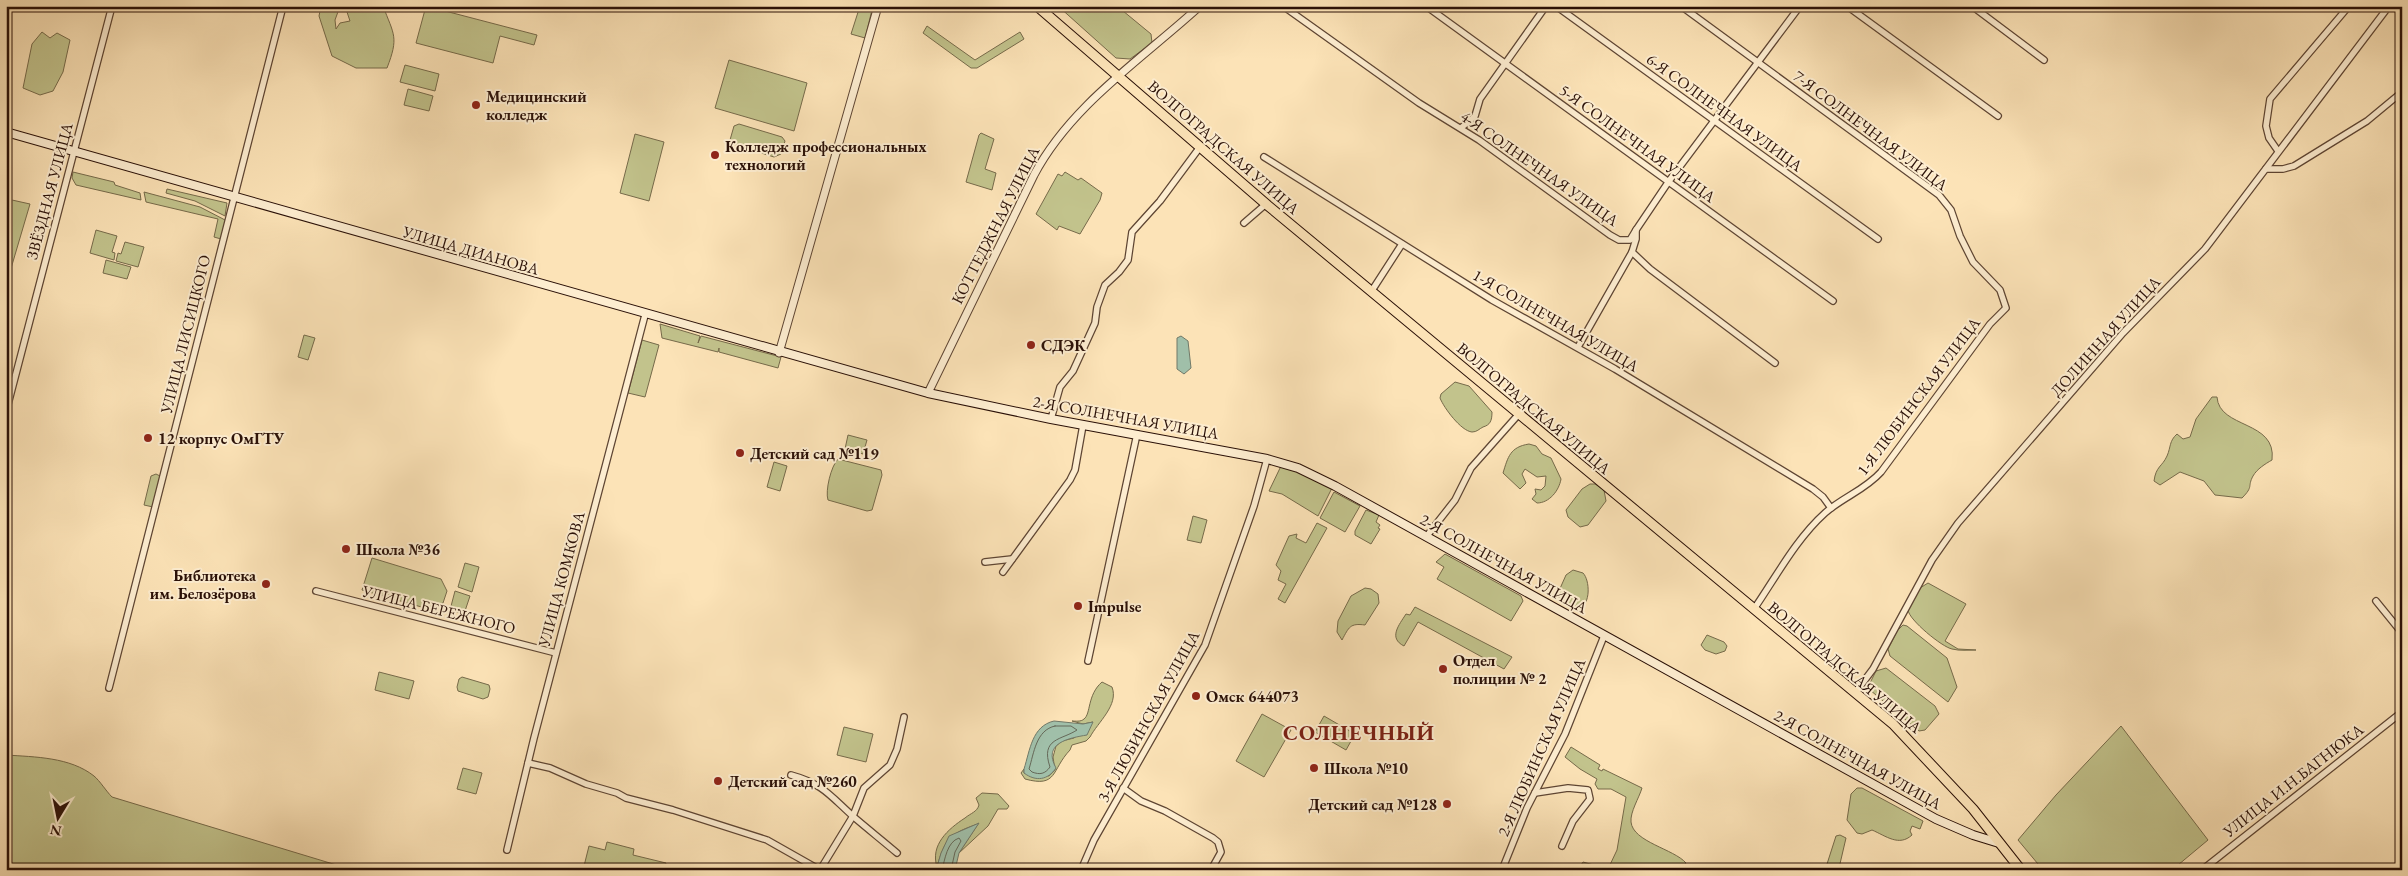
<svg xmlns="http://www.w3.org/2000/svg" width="2408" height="876" viewBox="0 0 2408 876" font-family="'EB Garamond',serif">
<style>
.green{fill:#c2c38c;stroke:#766a4a}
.water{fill:#a0bfa9;stroke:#717968}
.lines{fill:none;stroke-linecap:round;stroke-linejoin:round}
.shore{stroke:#656858;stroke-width:1}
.minor-casing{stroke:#5e4533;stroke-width:8}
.tertiary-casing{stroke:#5e4533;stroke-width:9}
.secondary-casing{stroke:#2a1007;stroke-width:10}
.primary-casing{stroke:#2a1007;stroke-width:11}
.minor{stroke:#fdedd0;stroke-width:5.5}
.tertiary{stroke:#fdedd0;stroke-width:7}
.secondary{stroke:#fdedd0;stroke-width:8}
.primary{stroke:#fce3b7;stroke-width:9}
.poi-dot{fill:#8f2418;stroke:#fdedd0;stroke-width:2}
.labels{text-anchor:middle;stroke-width:4;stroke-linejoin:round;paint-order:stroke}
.poi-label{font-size:16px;font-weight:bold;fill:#2a1007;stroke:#fdedd0;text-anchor:start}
.street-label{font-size:16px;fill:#2a1007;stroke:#fdedd0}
.district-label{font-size:21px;font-weight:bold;letter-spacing:1px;fill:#7a1f14;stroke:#fdedd0}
</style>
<rect width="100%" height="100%" fill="#fce3b7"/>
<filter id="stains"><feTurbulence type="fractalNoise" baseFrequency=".004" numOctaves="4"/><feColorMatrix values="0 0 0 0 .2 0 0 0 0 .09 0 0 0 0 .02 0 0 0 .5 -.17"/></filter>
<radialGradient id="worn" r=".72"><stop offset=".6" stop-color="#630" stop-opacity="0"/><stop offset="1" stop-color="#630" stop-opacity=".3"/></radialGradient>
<g class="green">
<path d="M321,6H337L339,9L335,20L336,29L340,23L350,21L347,12L351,6H383C394,35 399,37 387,68H356L332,56L319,16Z"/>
<path d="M426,6L537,35L534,45L500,36L493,63L416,43Z"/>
<path d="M860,6H873L865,38L851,34Z"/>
<path d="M1058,6H1117L1151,34L1152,43L1130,59L1116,58Z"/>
<path d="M927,26L975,60L1020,32L1024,39L977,68H971L923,33Z"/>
<path d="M42,32L50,38L57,33L70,40L63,72L53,91L40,95L23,88L32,44Z"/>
<path d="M729,60L807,83L794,131L715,108Z"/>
<path d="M405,65L439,74L435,91L400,82Z"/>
<path d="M408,89L433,96L429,111L404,105Z"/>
<path d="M739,124L782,137L785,141L781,154L774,157L733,144L730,140L734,126Z"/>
<path d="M981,133L994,139L985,169L996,173L992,190L966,182L979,135Z"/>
<path d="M635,134L664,142L649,201L620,193Z"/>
<path d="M73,172L114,182L115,185L140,193L141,200L76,185L72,178Z"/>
<path d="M1065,172L1078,180L1081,178L1102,193L1100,200L1080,234L1059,226L1057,230L1036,214L1058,174L1062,176Z"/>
<path d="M167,189L227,203L225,216L195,201L166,193Z"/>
<path d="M144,192L200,207L227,221L221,239L214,237L218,219L146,202Z"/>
<path d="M12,200L30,204L7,282L6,223Z"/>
<path d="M96,230L117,236L112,252L115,253L114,260L90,253Z"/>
<path d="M125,242L144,247L138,267L116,261L118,253L121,254Z"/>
<path d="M106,260L131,267L127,279L103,273Z"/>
<path d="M660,324L700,336L698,343L701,336L781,357L778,368L719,352V348L718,352L662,338Z"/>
<path d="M304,335L315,338L308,360L298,357Z"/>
<path d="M642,340L659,345L645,397L628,393Z"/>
<path d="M1455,382L1469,386L1492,412C1492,421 1490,425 1483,427C1479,429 1477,432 1472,432C1461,431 1444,408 1440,398L1441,394Z"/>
<path d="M2212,397H2217C2219,429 2277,420 2272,460C2265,464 2257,469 2253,476C2247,487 2254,486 2242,498L2215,495L2204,481L2180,472L2160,485L2154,481C2156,466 2162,467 2167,456C2171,447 2169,441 2177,434L2183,439L2190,437L2196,419Z"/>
<path d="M848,435L867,440L863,454L845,449Z"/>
<path d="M1529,444L1536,446L1542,454L1551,458L1561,479C1559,491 1549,503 1537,503L1532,499L1536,494L1535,489L1541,490L1545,486L1546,476L1537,477L1525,469L1522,474L1526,483L1520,489L1503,473C1508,457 1510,447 1529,444Z"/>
<path d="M838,459L881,470L882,475L872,510L867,511L828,500C825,491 831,466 838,459Z"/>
<path d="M774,462L787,466L780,491L767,487Z"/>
<path d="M1281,466L1308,475L1332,488L1318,516L1282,494L1269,491Z"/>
<path d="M156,474L160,476L153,507L144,505L151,476Z"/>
<path d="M1590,484H1595L1604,490L1606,501L1588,525L1580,527L1568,517L1566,510L1582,489Z"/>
<path d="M1334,492L1360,506L1345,532L1320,518Z"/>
<path d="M1366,510L1379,515L1376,522L1380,525L1378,528L1380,529L1371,544L1355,535V531Z"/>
<path d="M1193,516L1207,520L1201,543L1187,540Z"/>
<path d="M1317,523L1327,528L1285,603L1278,599L1286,584L1278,580L1281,571L1276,565L1289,536L1297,534L1296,538L1306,543Z"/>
<path d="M1445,554L1521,596L1523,601L1511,621L1437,579L1444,567L1436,562Z"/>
<path d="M372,558L441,579L447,591L443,603L432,609L425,608L362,590Z"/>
<path d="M465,563L479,567L472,592L458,587Z"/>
<path d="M1573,570L1583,573C1590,580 1591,605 1579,608C1572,609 1565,604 1560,601L1558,593L1566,575Z"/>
<path d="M1928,583L1966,604L1945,641L1958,649L1976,650C1968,650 1960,651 1952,649C1942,647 1909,620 1908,610L1920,588Z"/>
<path d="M1365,588L1371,589L1378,594L1379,603L1365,625C1350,623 1349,627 1342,640L1337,632L1338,621L1351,596Z"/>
<path d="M455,591L470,596L464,614L450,610Z"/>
<path d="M1415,607L1512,657L1504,669L1418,622L1404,646C1388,638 1399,625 1406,614L1410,615Z"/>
<path d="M1903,625L1907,626L1947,658L1957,687L1948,702L1890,656L1888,649L1897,631Z"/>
<path d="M1707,635L1724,642L1727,646L1725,651L1716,654L1705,650L1701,645Z"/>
<path d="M1886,668L1935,706L1939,714L1925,730L1919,731L1870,690L1869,685L1876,671Z"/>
<path d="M379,672L414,681L409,699L375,690Z"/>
<path d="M462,677L489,685L490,689L488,697L483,699L458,691L457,687L459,679Z"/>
<path d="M1102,682L1112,687C1119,705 1098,722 1090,737L1086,741L1072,745L1070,750C1051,770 1058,788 1025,779L1021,773L1024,769V773L1049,776L1055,770L1053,757L1056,746L1062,741L1074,738L1093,722L1083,724L1072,721C1075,721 1081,722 1084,719C1091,714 1087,695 1102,682Z"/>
<path d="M1262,714L1291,730L1264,777L1236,761Z"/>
<path d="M1324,716L1355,734L1346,750L1315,732Z"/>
<path d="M2121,726L2208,840L2172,870H2043L2018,840L2056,795Z"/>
<path d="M844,727L873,734L866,762L837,755Z"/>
<path d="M1571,747L1600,765L1598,769L1602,771L1603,769L1642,788C1639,798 1630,812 1631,822C1633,842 1674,849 1686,863L1682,870H1578L1583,862L1608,869L1617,850L1626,797L1611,789H1598L1595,784L1597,779L1580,769L1565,757Z"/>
<path d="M6,755C35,757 70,757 94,776C100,781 106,791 112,797L353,870H6Z"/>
<path d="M463,768L482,773L476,794L457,789Z"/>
<path d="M1857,788H1862L1923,821L1920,829L1912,826L1910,831L1912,835C1899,847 1886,836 1872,830L1862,834L1857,833L1847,820L1851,794Z"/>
<path d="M982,793L998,794L1009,806L1007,809H998L988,826L959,853L978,824C951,833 945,838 937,867C930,845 948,829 965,818C971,813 977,812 979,805L976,798Z"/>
<path d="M1840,835L1846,838L1839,868L1842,870H1830L1827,864L1836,836Z"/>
<path d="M607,842L634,849L633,855L666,863L664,870H583L589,846L605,850Z"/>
</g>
<g class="water">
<path d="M1181,336L1188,341L1191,368L1184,374L1177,369V338Z"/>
<path d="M1054,721L1083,724L1093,722L1087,735C1069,738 1042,743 1056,768C1048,780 1036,782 1024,773V769C1030,750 1032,726 1054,721Z"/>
<path d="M979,823L959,853L955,870H936L941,853L949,836Z"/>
</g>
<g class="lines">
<g class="shore">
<path d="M1055,726H1071L1077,730C1062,740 1040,738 1050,767C1045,774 1040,775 1032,772L1029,769C1034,753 1036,730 1055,726Z"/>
<path d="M942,870C945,859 947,842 959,838L961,841L955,852L951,870"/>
</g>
<g class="minor-casing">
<g id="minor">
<path d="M1283,6L1419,103L1479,140L1610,235L1619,240H1630L1636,230V239L1632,252L1650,269L1775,363"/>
<path d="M1426,6L1833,301"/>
<path d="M1556,6L1878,239"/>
<path d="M1681,6L1939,195L1951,210L1960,236L1973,262L2000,290L2006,308L1990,324L1881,472C1865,490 1843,497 1825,513C1796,539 1776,577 1754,609"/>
<path d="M1847,6L1998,116"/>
<path d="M1972,6L2044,60"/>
<path d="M1461,128L1475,116L1480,99L1546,6"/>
<path d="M2278,151L2269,138L2266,126L2270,99L2349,6"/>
<path d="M1264,157L1492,300L1615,369L1813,489L1823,497L1831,508"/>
<path d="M2266,169H2283L2294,166L2367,121L2402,92"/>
<path d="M1244,223L1266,204"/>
<path d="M1636,230L1669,181L1800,6"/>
<path d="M1371,292L1402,244"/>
<path d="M1578,347L1632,252"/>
<path d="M6,412L112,6"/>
<path d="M1051,419L1060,387L1073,371L1095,323L1097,307L1105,285L1119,272L1128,260L1132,232L1160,201L1200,147"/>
<path d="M1426,537L1455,500L1471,468L1518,415"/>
<path d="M985,562L1012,559"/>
<path d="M1003,572L1070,480L1075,470L1083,425"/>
<path d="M316,591L556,653"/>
<path d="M2376,601L2402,633"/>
<path d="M1088,661L1137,434"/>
<path d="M109,688L283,6"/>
<path d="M1855,693L1873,669L1932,560L1958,523L2123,333L2205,249L2389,6"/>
<path d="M528,763L550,768L586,784L617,793L626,798L673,810L767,840L820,870L853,816L864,788L890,765L897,749L904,717"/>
<path d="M791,775C824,784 831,797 855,818C869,830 883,841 897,853"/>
<path d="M1123,788L1141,801L1165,811L1213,838L1218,842L1221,852L1211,870"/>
<path d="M1535,793L1568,788L1588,790L1590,799L1573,821L1562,846"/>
<path d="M507,850L534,738L645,315"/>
<path d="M1081,870L1094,840L1205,645L1254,506L1267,459"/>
<path d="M1502,870L1527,808L1565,734L1604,636"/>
<path d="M2202,870L2402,712"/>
</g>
</g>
<g class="tertiary-casing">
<g id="tertiary">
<path d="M779,353L878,6"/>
<path d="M928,393L1034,175C1071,105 1142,59 1200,6"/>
</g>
</g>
<g class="secondary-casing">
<path id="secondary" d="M6,132L928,393L1051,419L1267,459L1298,468L1335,486L1936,819L1973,835L1999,843"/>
</g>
<g class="primary-casing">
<path id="primary" d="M1037,6L1266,204L1893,724L1973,809L2021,870"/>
</g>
<use href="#minor" class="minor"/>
<use href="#tertiary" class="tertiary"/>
<use href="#secondary" class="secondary"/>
<use href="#primary" class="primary"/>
</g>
<g class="poi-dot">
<circle cx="476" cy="105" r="5"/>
<circle cx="715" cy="155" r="5"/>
<circle cx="1031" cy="345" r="5"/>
<circle cx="148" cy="438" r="5"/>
<circle cx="740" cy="453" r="5"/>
<circle cx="346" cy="549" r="5"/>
<circle cx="266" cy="584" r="5"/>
<circle cx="1078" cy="606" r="5"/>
<circle cx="1443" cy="669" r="5"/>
<circle cx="1196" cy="696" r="5"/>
<circle cx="1314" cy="768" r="5"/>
<circle cx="718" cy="781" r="5"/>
<circle cx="1447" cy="804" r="5"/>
</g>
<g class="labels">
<g class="poi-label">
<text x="486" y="102">Медицинский<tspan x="486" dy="18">колледж</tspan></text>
<text x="725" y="152">Колледж профессиональных<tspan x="725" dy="18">технологий</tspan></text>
<text x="1041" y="351">СДЭК</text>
<text x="158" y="444">12 корпус ОмГТУ</text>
<text x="750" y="459">Детский сад №119</text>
<text x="356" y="555">Школа №36</text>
<text x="256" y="581" text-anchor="end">Библиотека<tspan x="256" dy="18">им. Белозёрова</tspan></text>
<text x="1088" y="612">Impulse</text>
<text x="1453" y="666">Отдел<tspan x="1453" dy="18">полиции № 2</tspan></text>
<text x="1206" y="702">Омск 644073</text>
<text x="1324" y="774">Школа №10</text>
<text x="728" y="787">Детский сад №260</text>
<text x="1437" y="810" text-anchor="end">Детский сад №128</text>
</g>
<g class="street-label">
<text transform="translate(1725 112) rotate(36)" y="6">6-Я СОЛНЕЧНАЯ УЛИЦА</text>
<text transform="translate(1871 130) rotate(37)" y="6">7-Я СОЛНЕЧНАЯ УЛИЦА</text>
<text transform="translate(1638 143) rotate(36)" y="6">5-Я СОЛНЕЧНАЯ УЛИЦА</text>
<text transform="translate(1224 147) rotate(41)" y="6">ВОЛГОГРАДСКАЯ УЛИЦА</text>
<text transform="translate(1540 168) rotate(35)" y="6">4-Я СОЛНЕЧНАЯ УЛИЦА</text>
<text transform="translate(49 191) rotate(-75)" y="6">ЗВЁЗДНАЯ УЛИЦА</text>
<text transform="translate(995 225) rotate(-63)" y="6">КОТТЕДЖНАЯ УЛИЦА</text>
<text transform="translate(471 250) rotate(16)" y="6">УЛИЦА ДИАНОВА</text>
<text transform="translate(1556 320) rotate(30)" y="6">1-Я СОЛНЕЧНАЯ УЛИЦА</text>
<text transform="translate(185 334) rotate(-76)" y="6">УЛИЦА ЛИСИЦКОГО</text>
<text transform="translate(2105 336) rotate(-48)" y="6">ДОЛИННАЯ УЛИЦА</text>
<text transform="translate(1918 396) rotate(-53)" y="6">1-Я ЛЮБИНСКАЯ УЛИЦА</text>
<text transform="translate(1534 408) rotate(40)" y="6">ВОЛГОГРАДСКАЯ УЛИЦА</text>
<text transform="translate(1126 417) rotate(10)" y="6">2-Я СОЛНЕЧНАЯ УЛИЦА</text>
<text transform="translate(1504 563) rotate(29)" y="6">2-Я СОЛНЕЧНАЯ УЛИЦА</text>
<text transform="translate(561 579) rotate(-75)" y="6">УЛИЦА КОМКОВА</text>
<text transform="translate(439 609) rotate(14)" y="6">УЛИЦА БЕРЕЖНОГО</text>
<text transform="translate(1845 667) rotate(40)" y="6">ВОЛГОГРАДСКАЯ УЛИЦА</text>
<text transform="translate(1148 716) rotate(-61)" y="6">3-Я ЛЮБИНСКАЯ УЛИЦА</text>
<text transform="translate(1541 747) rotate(-66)" y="6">2-Я ЛЮБИНСКАЯ УЛИЦА</text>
<text transform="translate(1858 759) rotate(29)" y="6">2-Я СОЛНЕЧНАЯ УЛИЦА</text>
<text transform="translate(2293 780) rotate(-38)" y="6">УЛИЦА И.Н.БАГНЮКА</text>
</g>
<g class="district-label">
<text x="1359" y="740">СОЛНЕЧНЫЙ</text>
</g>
</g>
<rect width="2408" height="876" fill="none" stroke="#fce3b7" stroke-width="25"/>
<rect x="8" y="8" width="2393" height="861" fill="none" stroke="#2a1007" stroke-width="2.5"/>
<rect x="12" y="12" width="2383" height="851" fill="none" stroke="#2a1007"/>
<g transform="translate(58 818) rotate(190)" stroke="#fdedd0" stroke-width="4" paint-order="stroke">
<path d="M0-4L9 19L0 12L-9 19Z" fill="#2a1007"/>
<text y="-8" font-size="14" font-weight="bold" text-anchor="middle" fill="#2a1007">N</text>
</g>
<rect width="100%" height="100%" filter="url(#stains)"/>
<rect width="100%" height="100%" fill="url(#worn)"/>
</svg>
